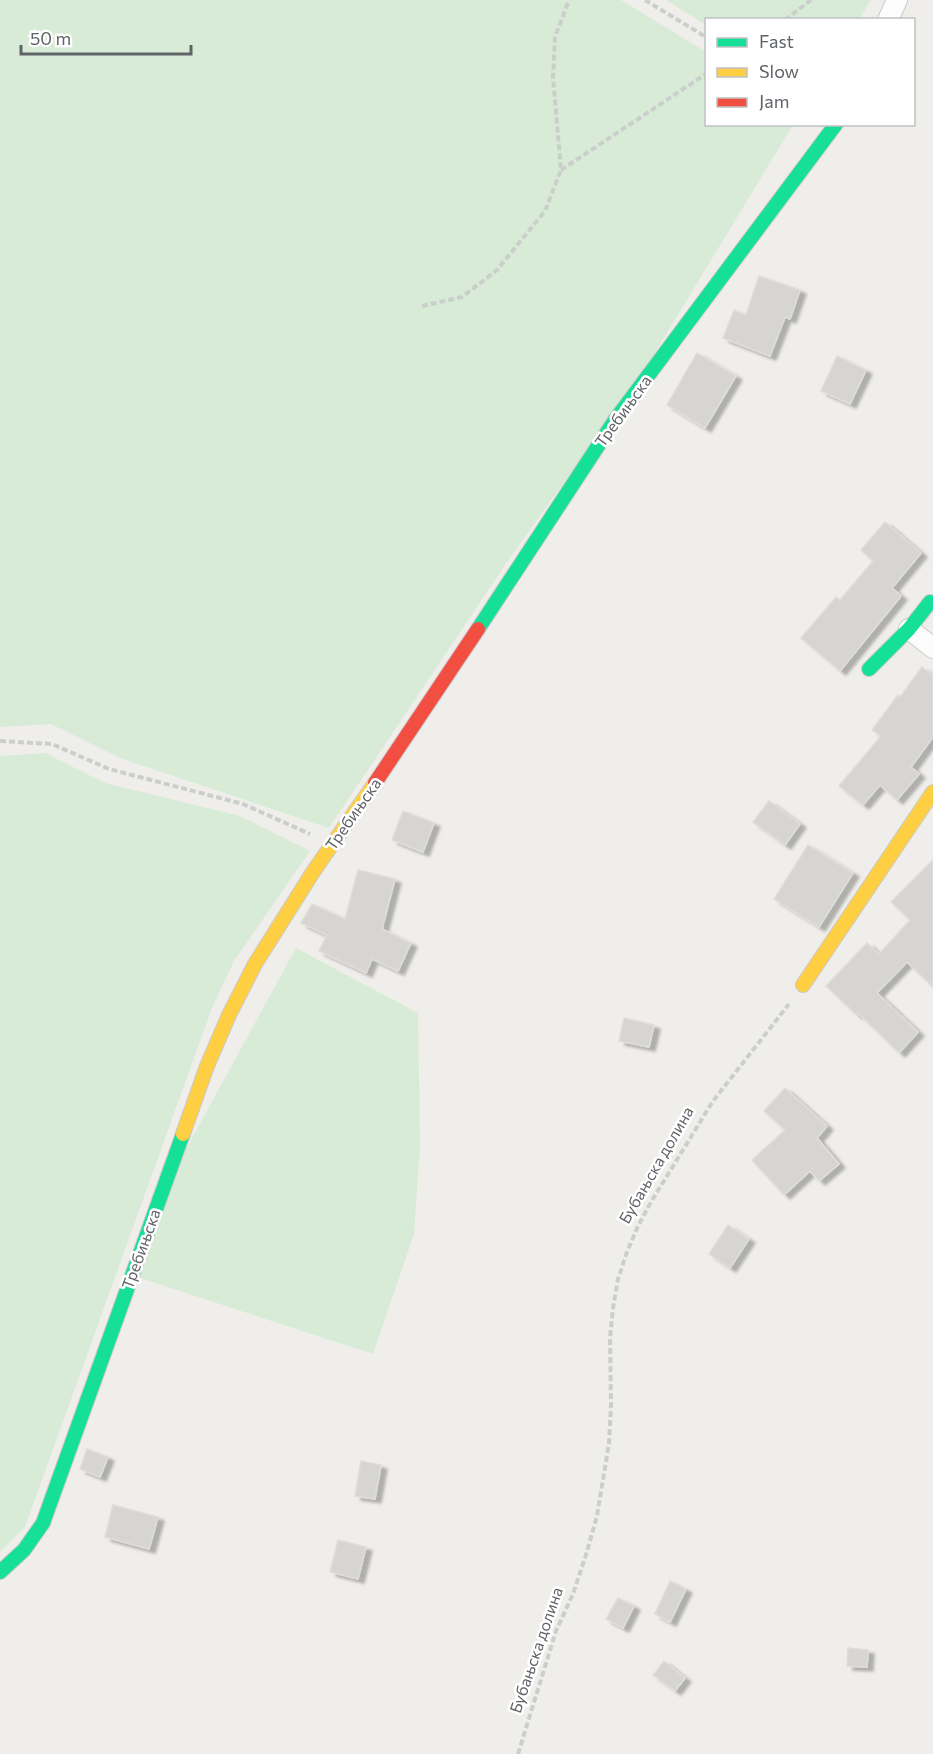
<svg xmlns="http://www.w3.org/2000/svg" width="933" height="1754" viewBox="0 0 933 1754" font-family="Commissioner,sans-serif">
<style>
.green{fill:#d8ebd6}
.building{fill:#d6d5d3;stroke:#deddd9;stroke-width:1.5;filter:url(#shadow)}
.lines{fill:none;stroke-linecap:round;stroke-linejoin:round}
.street-casing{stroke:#cbcccc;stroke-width:22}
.fast-casing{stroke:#cacacb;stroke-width:16}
.slow-casing{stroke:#cacacb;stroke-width:16}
.jam-casing{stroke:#cacacb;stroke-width:16}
.path{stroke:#cacfcc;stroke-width:4;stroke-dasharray:6 3;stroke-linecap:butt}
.street{stroke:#fdfcfc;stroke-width:20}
.fast{stroke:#16e098;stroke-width:14}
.slow{stroke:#ffcf43;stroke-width:14}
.jam{stroke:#f24e42;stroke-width:14}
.labels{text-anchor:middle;stroke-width:5;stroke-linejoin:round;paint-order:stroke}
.street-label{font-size:16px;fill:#5f6368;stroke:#fff}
</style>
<defs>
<filter id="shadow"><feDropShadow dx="6" dy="4" stdDeviation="1.5" flood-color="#0004"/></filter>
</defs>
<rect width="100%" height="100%" fill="#efeeea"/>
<g class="green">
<path d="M0,0H621L706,52V124L793,125L645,369L505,565L329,828L120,758L51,724L0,727Z"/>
<path d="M666,0H871L859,19L706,20V25Z"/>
<path d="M45,753L105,783L240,816L310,851L234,961L212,1008L25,1527L0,1552V756Z"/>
<path d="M296,948L418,1013L420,1144L414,1234L373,1354L134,1276L186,1149Z"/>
</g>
<g class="building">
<path d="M759,276L800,290L790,319L785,317L770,356L723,338L734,310L746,315Z"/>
<path d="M697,353L736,376L705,428L667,405Z"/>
<path d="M837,356L866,370L850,404L821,391Z"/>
<path d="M885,522L921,553L892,588L901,596L840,671L801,638L836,597L840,600L873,561L861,550Z"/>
<path d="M922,667L933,675V737L911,767L919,774L897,800L880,785L863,805L839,786L881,736L872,730L898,695L900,697Z"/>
<path d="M769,801L800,824L785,845L753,822Z"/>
<path d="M403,811L434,823L423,852L392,840Z"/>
<path d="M808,845L853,873L819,927L774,899Z"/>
<path d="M933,860V987L907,962L877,993L918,1032L899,1053L858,1013L857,1015L826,986L867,943L879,954L910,920L891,902Z"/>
<path d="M358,870L395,879L382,929L411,943L398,971L372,959L366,973L319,951L327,935L301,923L312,904L345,919Z"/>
<path d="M624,1018L654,1025L649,1047L619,1041Z"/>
<path d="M785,1088L827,1126L817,1138L839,1164L819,1181L810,1171L784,1195L752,1160L785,1130L764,1111Z"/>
<path d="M728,1225L749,1239L730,1268L709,1254Z"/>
<path d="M87,1449L108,1457L100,1477L80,1469Z"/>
<path d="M361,1461L381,1465L375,1499L355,1496Z"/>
<path d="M113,1505L158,1517L149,1549L105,1537Z"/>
<path d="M338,1540L366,1547L358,1579L330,1572Z"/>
<path d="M670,1581L686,1589L670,1622L655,1614Z"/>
<path d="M618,1598L634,1606L623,1628L606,1619Z"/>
<path d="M848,1648L868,1650L867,1667L847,1666Z"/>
<path d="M664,1661L685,1678L675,1691L653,1675Z"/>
</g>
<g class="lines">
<g class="street-casing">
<g id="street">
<path d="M888,20L897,0"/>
<path d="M909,629L933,648"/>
</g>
</g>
<g class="fast-casing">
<g id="fast">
<path d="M478,629L615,420L836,124"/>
<path d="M869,669L909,629L930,602"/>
<path d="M0,1572L24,1550L43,1523L183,1134"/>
</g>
</g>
<g class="slow-casing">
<g id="slow">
<path d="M803,985L933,792"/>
<path d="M183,1134L207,1066L229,1015L255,964L313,872L375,783"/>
</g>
</g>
<g class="jam-casing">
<path id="jam" d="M375,783L478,629"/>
</g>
<g class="path">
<path d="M645,0L706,37"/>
<path d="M785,20L811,0"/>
<path d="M561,170L706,74"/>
<path d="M422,306L462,297L497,270L545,211L561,170L553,77L555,37L569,0"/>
<path d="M0,741L52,744L109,769L243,804L310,834"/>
<path d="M518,1754L556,1631L573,1594L586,1555L597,1516L609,1443L611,1406L610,1338L613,1308L618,1279L627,1252L638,1226L651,1202L713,1101L789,1004"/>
</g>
<use href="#street" class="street"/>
<use href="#fast" class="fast"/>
<use href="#slow" class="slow"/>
<use href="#jam" class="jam"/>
</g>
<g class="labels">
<g class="street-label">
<text transform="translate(623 411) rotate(-54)" y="6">Требињска</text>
<text transform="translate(353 814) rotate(-55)" y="6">Требињска</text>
<text transform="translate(656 1165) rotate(-60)" y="6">Бубањска долина</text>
<text transform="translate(141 1249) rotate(-70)" y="6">Требињска</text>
<text transform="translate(536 1650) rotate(-71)" y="6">Бубањска долина</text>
</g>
</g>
<rect x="705" y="18" width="210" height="108" fill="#ffffff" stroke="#bfc1c3" stroke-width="1.5"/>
<rect x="717" y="38" width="30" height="9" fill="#16e098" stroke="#bfc1c3" stroke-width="1.5"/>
<text x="759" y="48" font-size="18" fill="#5f6368">Fast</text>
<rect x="717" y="68" width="30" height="9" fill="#ffcf43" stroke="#bfc1c3" stroke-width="1.5"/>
<text x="759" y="78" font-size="18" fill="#5f6368">Slow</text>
<rect x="717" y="98" width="30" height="9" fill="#f24e42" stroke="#bfc1c3" stroke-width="1.5"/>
<text x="759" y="108" font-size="18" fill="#5f6368">Jam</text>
<path d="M21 45v9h170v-9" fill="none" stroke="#5f6368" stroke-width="3"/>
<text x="30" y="45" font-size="18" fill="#5f6368" stroke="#ffffff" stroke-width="4.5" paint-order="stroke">50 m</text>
</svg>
